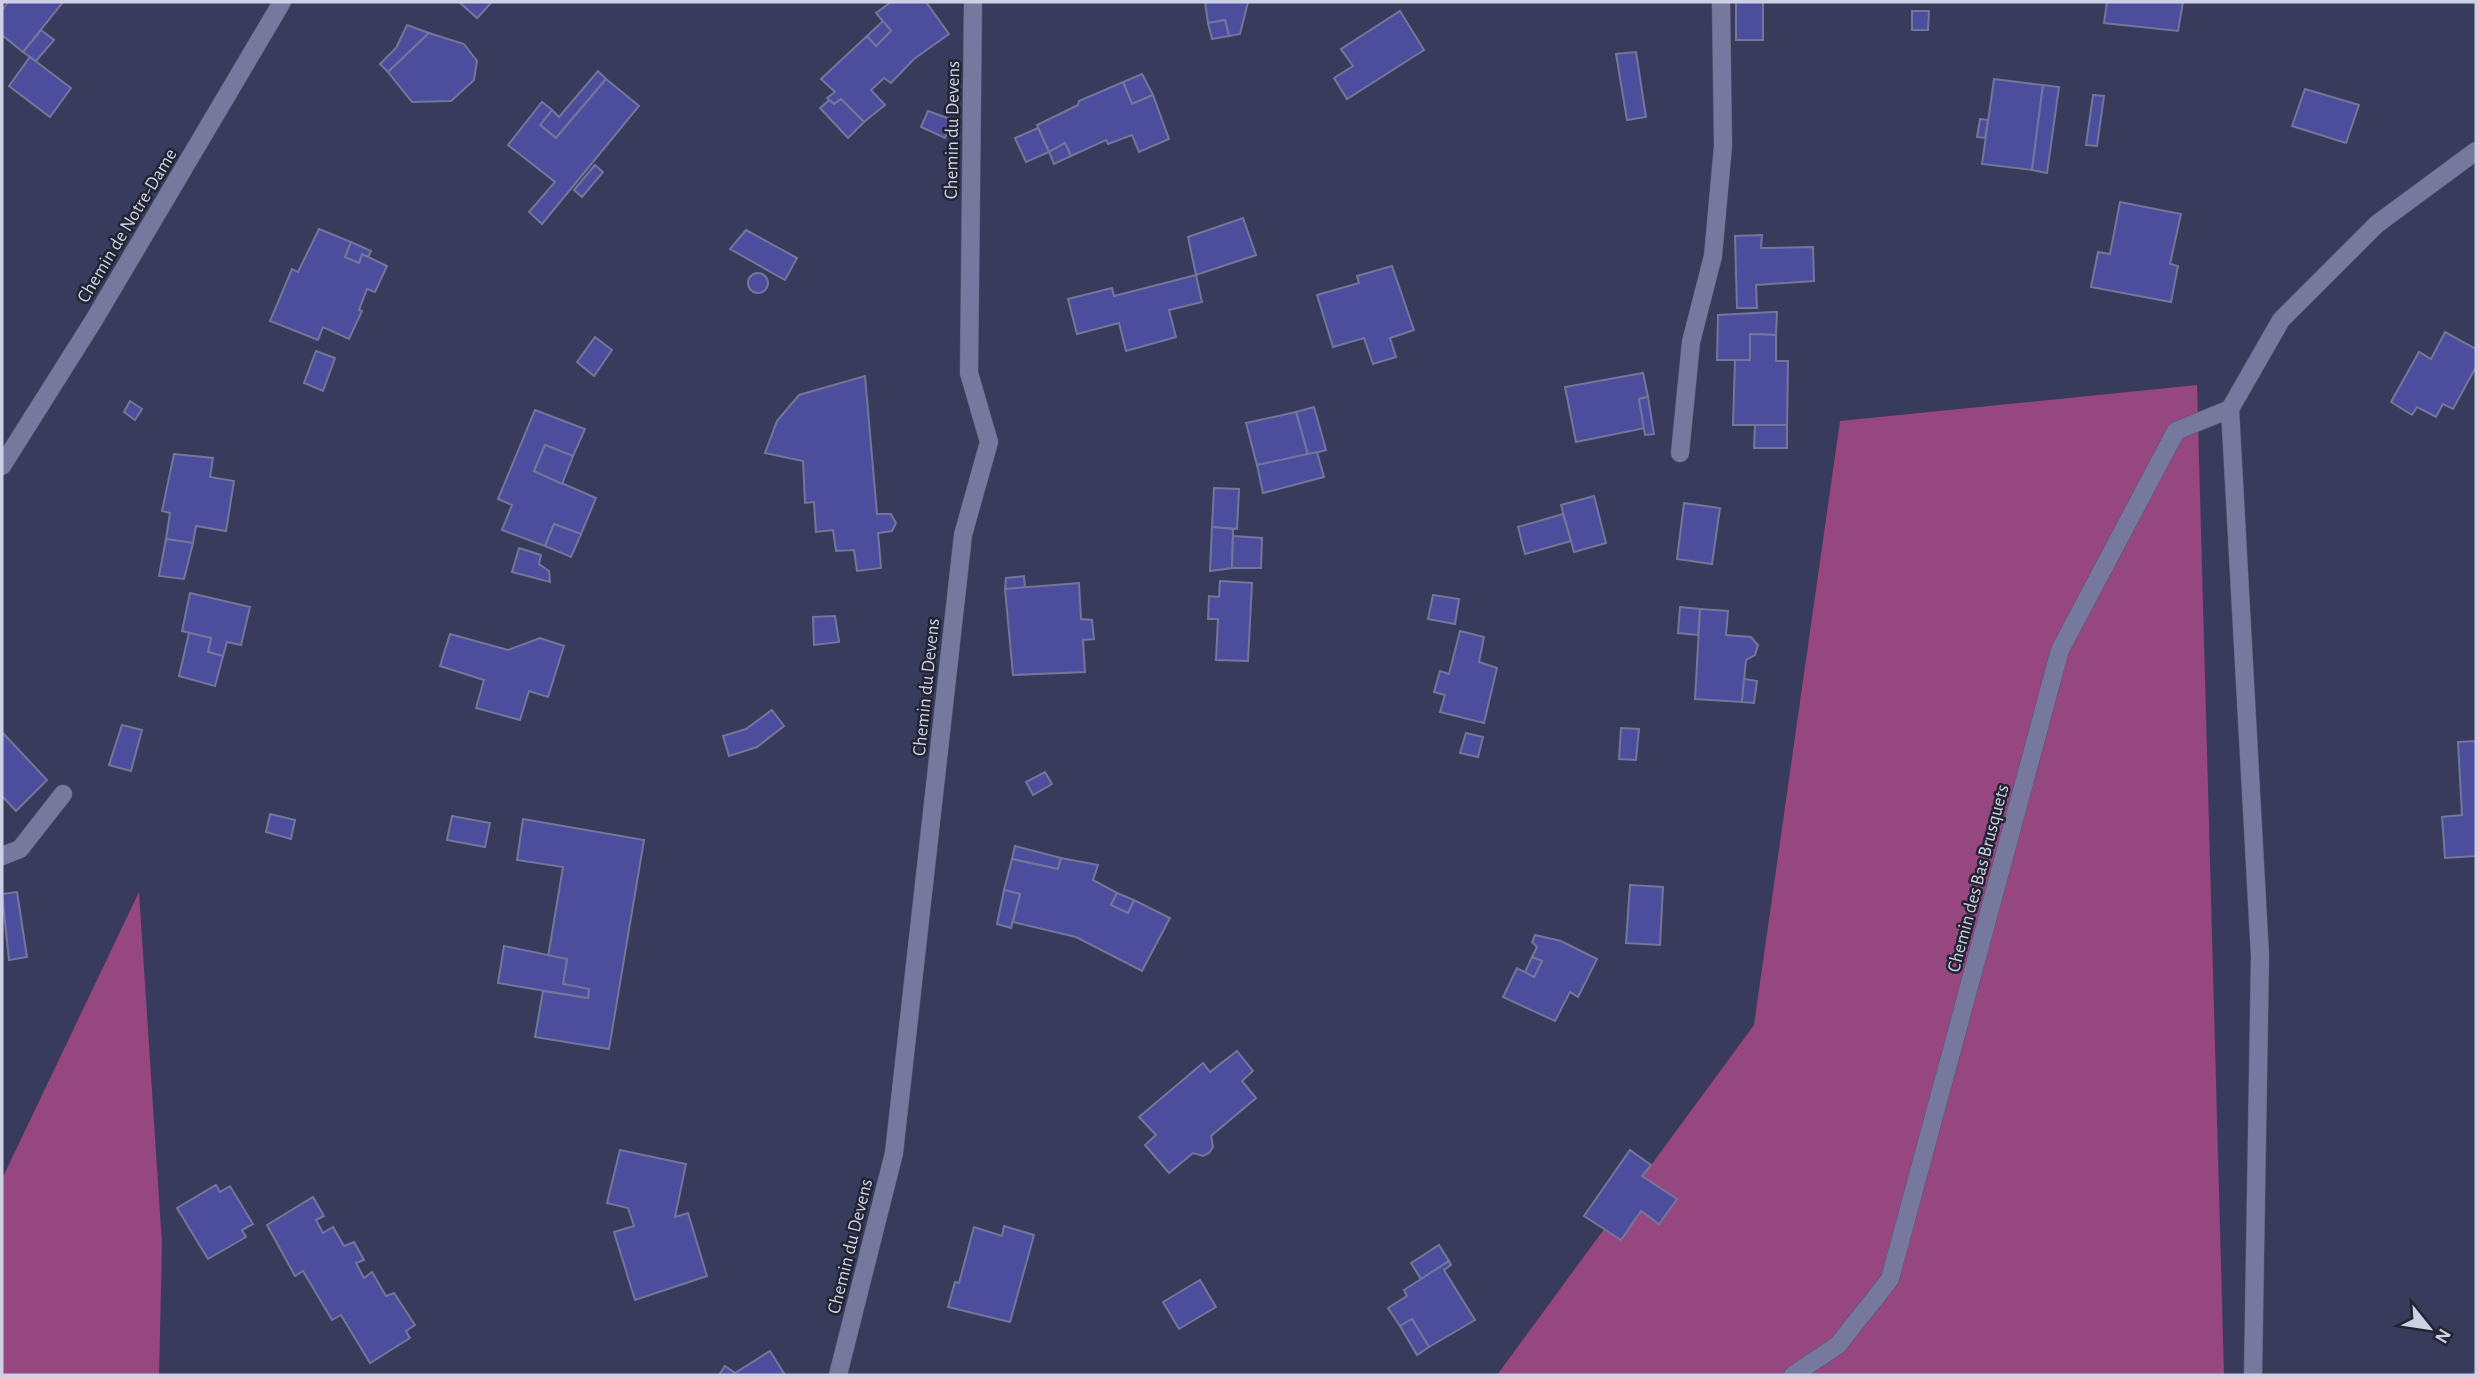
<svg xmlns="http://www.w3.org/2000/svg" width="2478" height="1377" viewBox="0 0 2478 1377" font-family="'Alegreya Sans',sans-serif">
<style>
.forest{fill:#97477f}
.building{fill:#4d4d9e;stroke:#73769a;stroke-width:2}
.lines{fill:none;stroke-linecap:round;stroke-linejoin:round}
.lane-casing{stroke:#545671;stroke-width:19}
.street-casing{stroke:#545671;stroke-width:19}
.lane{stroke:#76799d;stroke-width:18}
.street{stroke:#76799d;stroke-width:18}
.labels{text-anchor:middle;stroke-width:5;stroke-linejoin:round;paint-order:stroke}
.street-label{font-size:19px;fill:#ced1e5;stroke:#222432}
</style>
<rect width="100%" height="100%" fill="#383b5b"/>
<g class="forest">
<path d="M2197,385L2224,1375H1497L1754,1025L1840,421Z"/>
<path d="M139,892L162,1244L159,1375H2V1179Z"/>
</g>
<g class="building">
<path d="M8,2H63L23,52L2,35V10Z"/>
<path d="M459,2H492L477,18Z"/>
<path d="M891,2H926L949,34L914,59L891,83L884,78L871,90L885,105L864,122L841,99L834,104L827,98L835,92L821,79L867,36L876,46L891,31L876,13Z"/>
<path d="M1205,2H1248L1240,34L1229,36L1225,20L1208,23Z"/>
<rect x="1736" y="2" width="27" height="38"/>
<path d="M2107,2H2183L2178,31L2104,23Z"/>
<path d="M1400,11L1424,50L1347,99L1334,78L1353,66L1341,49Z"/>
<path d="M1912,11H1929L1928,30H1912Z"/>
<path d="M1225,20L1229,36L1212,39L1208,23Z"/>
<path d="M883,21L891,31L876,46L867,36Z"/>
<path d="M407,25L429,33L388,72L380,64L396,48Z"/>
<path d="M41,30L54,40L36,61L23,52Z"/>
<path d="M429,33L464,44L477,61L474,80L451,101L412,102L388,72Z"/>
<path d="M1636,52L1646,117L1627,120L1616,54Z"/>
<path d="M30,57L71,88L50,117L9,86Z"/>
<path d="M598,71L606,79L556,138L540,125L552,110L559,117Z"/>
<path d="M1142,74L1153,95L1132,104L1123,82Z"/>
<path d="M606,79L639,106L542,224L529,212L555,182L508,145L542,102L552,110L540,125L556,138Z"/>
<path d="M1994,79L2043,85L2032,170L1982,164Z"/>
<path d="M1123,82L1132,104L1153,95L1169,139L1139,152L1132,135L1108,144L1106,140L1071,156L1065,143L1049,152L1037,125L1078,105L1079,101Z"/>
<path d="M2043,85L2059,87L2047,173L2032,170Z"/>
<path d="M2305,89L2359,105L2346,143L2292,126Z"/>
<path d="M2093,95L2104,96L2097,146L2086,145Z"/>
<path d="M841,99L864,122L848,138L820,108L829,100L834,104Z"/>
<path d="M928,111L953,120L945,138L921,127Z"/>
<path d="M1980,119L1988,120L1985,138L1977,137Z"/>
<path d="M1038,128L1049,152L1026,162L1015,138Z"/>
<path d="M1065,143L1071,156L1054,164L1049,152Z"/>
<path d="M595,165L603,172L582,197L574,190Z"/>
<path d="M2120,202L2181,214L2170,264L2178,266L2171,302L2091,287L2098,252L2110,254Z"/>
<path d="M1243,218L1256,255L1196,275L1188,237Z"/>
<path d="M319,229L351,242L345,257L359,263L362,254L387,266L375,292L367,289L359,310L362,311L349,339L323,327L318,340L270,321L292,269L298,272Z"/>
<path d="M746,230L797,258L785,280L730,249Z"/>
<path d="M1762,235L1761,248L1813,247L1814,281L1756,285L1757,308H1737L1735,236Z"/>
<path d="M351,242L371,251L368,257L362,254L359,263L345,257Z"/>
<path d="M1392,266L1414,330L1390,338L1396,357L1373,364L1364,338L1333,347L1317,295L1359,283L1357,276Z"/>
<circle cx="758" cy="283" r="10"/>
<path d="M1196,275L1202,302L1169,310L1176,337L1126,351L1119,323L1077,334L1068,299L1112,288L1114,296Z"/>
<path d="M1773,312H1777L1776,335L1750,334V360H1717L1718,315Z"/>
<path d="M2445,332L2476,349V367L2453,409L2443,404L2436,417L2417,407L2412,415L2391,402L2419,352L2431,359Z"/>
<path d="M1750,334L1776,335V361H1788L1787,425H1733L1735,360H1750Z"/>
<path d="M595,337L612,350L594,376L577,362Z"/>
<path d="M316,351L335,358L323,391L304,383Z"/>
<path d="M1643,373L1648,397L1639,399L1645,428L1576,442L1565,387Z"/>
<path d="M865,376L877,514H891L896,523L892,531L878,533L881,568L857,571L854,550L836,551L833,530L816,532L814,502L805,503L803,461L765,453L777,421L799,395Z"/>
<path d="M1648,397L1654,434L1645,435L1639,399Z"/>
<path d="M130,401L142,409L135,420L124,412Z"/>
<path d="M1314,407L1326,450L1308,455L1296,412Z"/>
<path d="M535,410L585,429L573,456L545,445L534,471L596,498L581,534L554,524L545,546L502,530L512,505L498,499Z"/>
<path d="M1296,412L1308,455L1257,465L1246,423Z"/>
<path d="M1755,425H1787V448H1754Z"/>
<path d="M545,445L573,456L562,484L534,471Z"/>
<path d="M1317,452L1324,477L1263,493L1257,465Z"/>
<path d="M174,454L213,458L210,477L234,481L226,531L196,526L193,543L166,539L170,513L162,511Z"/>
<path d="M1214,488L1239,489L1237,529L1212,527Z"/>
<path d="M1594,496L1606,543L1574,552L1561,505Z"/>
<path d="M1684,503L1720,508L1712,564L1677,559Z"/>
<path d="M1563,514L1571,541L1525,554L1518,527Z"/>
<path d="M554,524L581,534L571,557L545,546Z"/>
<path d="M1212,527L1233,529L1232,568L1210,571Z"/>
<path d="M1233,536L1262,538L1261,568H1232Z"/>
<path d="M166,539L193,543L184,579L159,576Z"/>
<path d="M519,548L541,555L539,564L549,571L550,582L512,572Z"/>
<path d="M1024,576L1025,588L1005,589L1006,578Z"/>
<path d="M1220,581L1252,583L1248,661L1216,660L1218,619H1208L1209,596L1219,597Z"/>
<path d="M1079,583L1081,619L1092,620L1094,639L1083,640L1085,672L1013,675L1005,589Z"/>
<path d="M190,593L250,607L241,645L227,642L223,656L208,652L211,638L182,631Z"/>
<path d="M1433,595L1459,599L1455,624L1428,619Z"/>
<path d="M1680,607L1700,609L1698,635L1678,633Z"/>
<path d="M1700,609L1728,611L1726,635L1751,637L1758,645L1755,655L1746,660L1742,702L1695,699Z"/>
<path d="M835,616L839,642L814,645L813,617Z"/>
<path d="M1460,631L1484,637L1479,662L1497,668L1484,723L1440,712L1445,695L1434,692L1440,671L1449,674Z"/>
<path d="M189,633L211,638L208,652L223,656L215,686L179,676Z"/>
<path d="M450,634L508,650L540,638L564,646L548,697L529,691L520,720L476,708L484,680L440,666Z"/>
<path d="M1744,679L1757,681L1754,703L1742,702Z"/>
<path d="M772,710L784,726L757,747L729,756L723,736L746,729Z"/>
<path d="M122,725L142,730L131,771L109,765Z"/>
<path d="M1621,728L1639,729L1636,760L1619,759Z"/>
<path d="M2,732L47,780L16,811L2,796Z"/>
<path d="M1466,733L1483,737L1478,757L1460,753Z"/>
<path d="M2476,741V856L2445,858L2442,817L2462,815L2458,742Z"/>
<path d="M1045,772L1052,784L1033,795L1026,782Z"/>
<path d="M270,814L295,820L291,839L266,832Z"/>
<path d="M452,816L490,823L485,847L447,840Z"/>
<path d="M523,819L644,840L609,1049L535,1037L543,991L588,998L589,989L563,984L567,959L548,957L563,867L517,860Z"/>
<path d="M1015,846L1061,858L1058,869L1012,859Z"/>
<path d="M1061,858L1098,865L1093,880L1117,893L1111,905L1128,913L1134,900L1170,918L1142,971L1076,937L1013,922L1020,894L1004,890L1012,859L1058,869Z"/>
<path d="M1630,885L1663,887L1660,945L1626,943Z"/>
<path d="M1004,890L1020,894L1011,928L997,924Z"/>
<path d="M17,892L27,957L9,960L2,894Z"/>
<path d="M1117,893L1134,900L1128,913L1111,905Z"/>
<path d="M1535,935L1561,941L1597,959L1578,997L1570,992L1555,1021L1503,997L1517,968L1534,977L1542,961L1532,957L1537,947L1532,942Z"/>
<path d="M504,946L567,959L563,984L589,989L588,998L498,983Z"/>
<path d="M1532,957L1542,961L1534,977L1525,972Z"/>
<path d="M1237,1051L1253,1071L1242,1081L1256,1098L1211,1136L1213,1147L1209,1153L1203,1156L1193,1153L1169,1173L1145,1145L1156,1135L1139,1117L1203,1063L1210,1072Z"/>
<path d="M620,1150L686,1164L675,1217L688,1213L707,1276L635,1300L614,1232L634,1226L628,1208L607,1203Z"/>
<path d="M1630,1150L1651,1165L1642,1176L1677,1199L1659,1224L1641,1211L1621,1240L1584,1216Z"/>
<path d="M216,1185L220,1192L230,1186L253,1224L242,1230L246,1237L208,1259L177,1208Z"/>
<path d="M313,1197L324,1216L316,1220L323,1233L333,1227L344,1246L354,1242L364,1260L356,1263L364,1278L372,1272L386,1296L394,1293L415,1325L406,1331L410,1338L370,1363L341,1315L332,1320L303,1271L295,1276L267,1225Z"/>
<path d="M1004,1226L1034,1235L1010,1322L948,1307L955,1282L959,1283L974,1227L1002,1236Z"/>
<path d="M1439,1245L1449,1261L1421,1279L1411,1263Z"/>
<path d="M1449,1261L1451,1265L1444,1270L1475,1320L1429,1347L1412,1319L1400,1326L1388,1308L1407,1296L1404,1290Z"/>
<path d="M1200,1280L1216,1307L1179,1329L1163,1302Z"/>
<path d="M1412,1319L1429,1347L1417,1355L1400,1326Z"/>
<path d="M770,1351L785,1375H719L725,1366L735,1373Z"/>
</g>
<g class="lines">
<g class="lane-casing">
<g id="lane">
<path d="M1680,453L1691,342L1713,256L1723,146L1721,2"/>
<path d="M2,856L20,849L63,794"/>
<path d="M838,1375L894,1153L963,535L989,442L969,373L973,2"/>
</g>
</g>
<g class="street-casing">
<g id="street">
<path d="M2,466L94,320L282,2"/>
<path d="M1793,1375L1838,1345L1890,1279L2060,650L2176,431L2230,409"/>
<path d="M2253,1375L2260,956L2230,409L2281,320L2377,224L2476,151"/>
</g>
</g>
<use href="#lane" class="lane"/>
<use href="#street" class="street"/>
</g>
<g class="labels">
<g class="street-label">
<text transform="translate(951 130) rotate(-89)" y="7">Chemin du Devens</text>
<text transform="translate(126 225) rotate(-59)" y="7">Chemin de Notre-Dame</text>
<text transform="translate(925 687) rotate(-84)" y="7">Chemin du Devens</text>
<text transform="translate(1977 878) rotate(-75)" y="7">Chemin des Bas Brusquets</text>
<text transform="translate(849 1246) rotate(-76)" y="7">Chemin du Devens</text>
</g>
</g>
<rect width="2478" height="1377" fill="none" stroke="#ced1e5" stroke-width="7"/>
<g transform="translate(2429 1328) rotate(120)" stroke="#222432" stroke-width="5" paint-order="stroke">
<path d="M0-5L12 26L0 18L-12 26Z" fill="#ced1e5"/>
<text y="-10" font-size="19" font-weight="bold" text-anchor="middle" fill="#ced1e5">N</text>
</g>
</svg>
